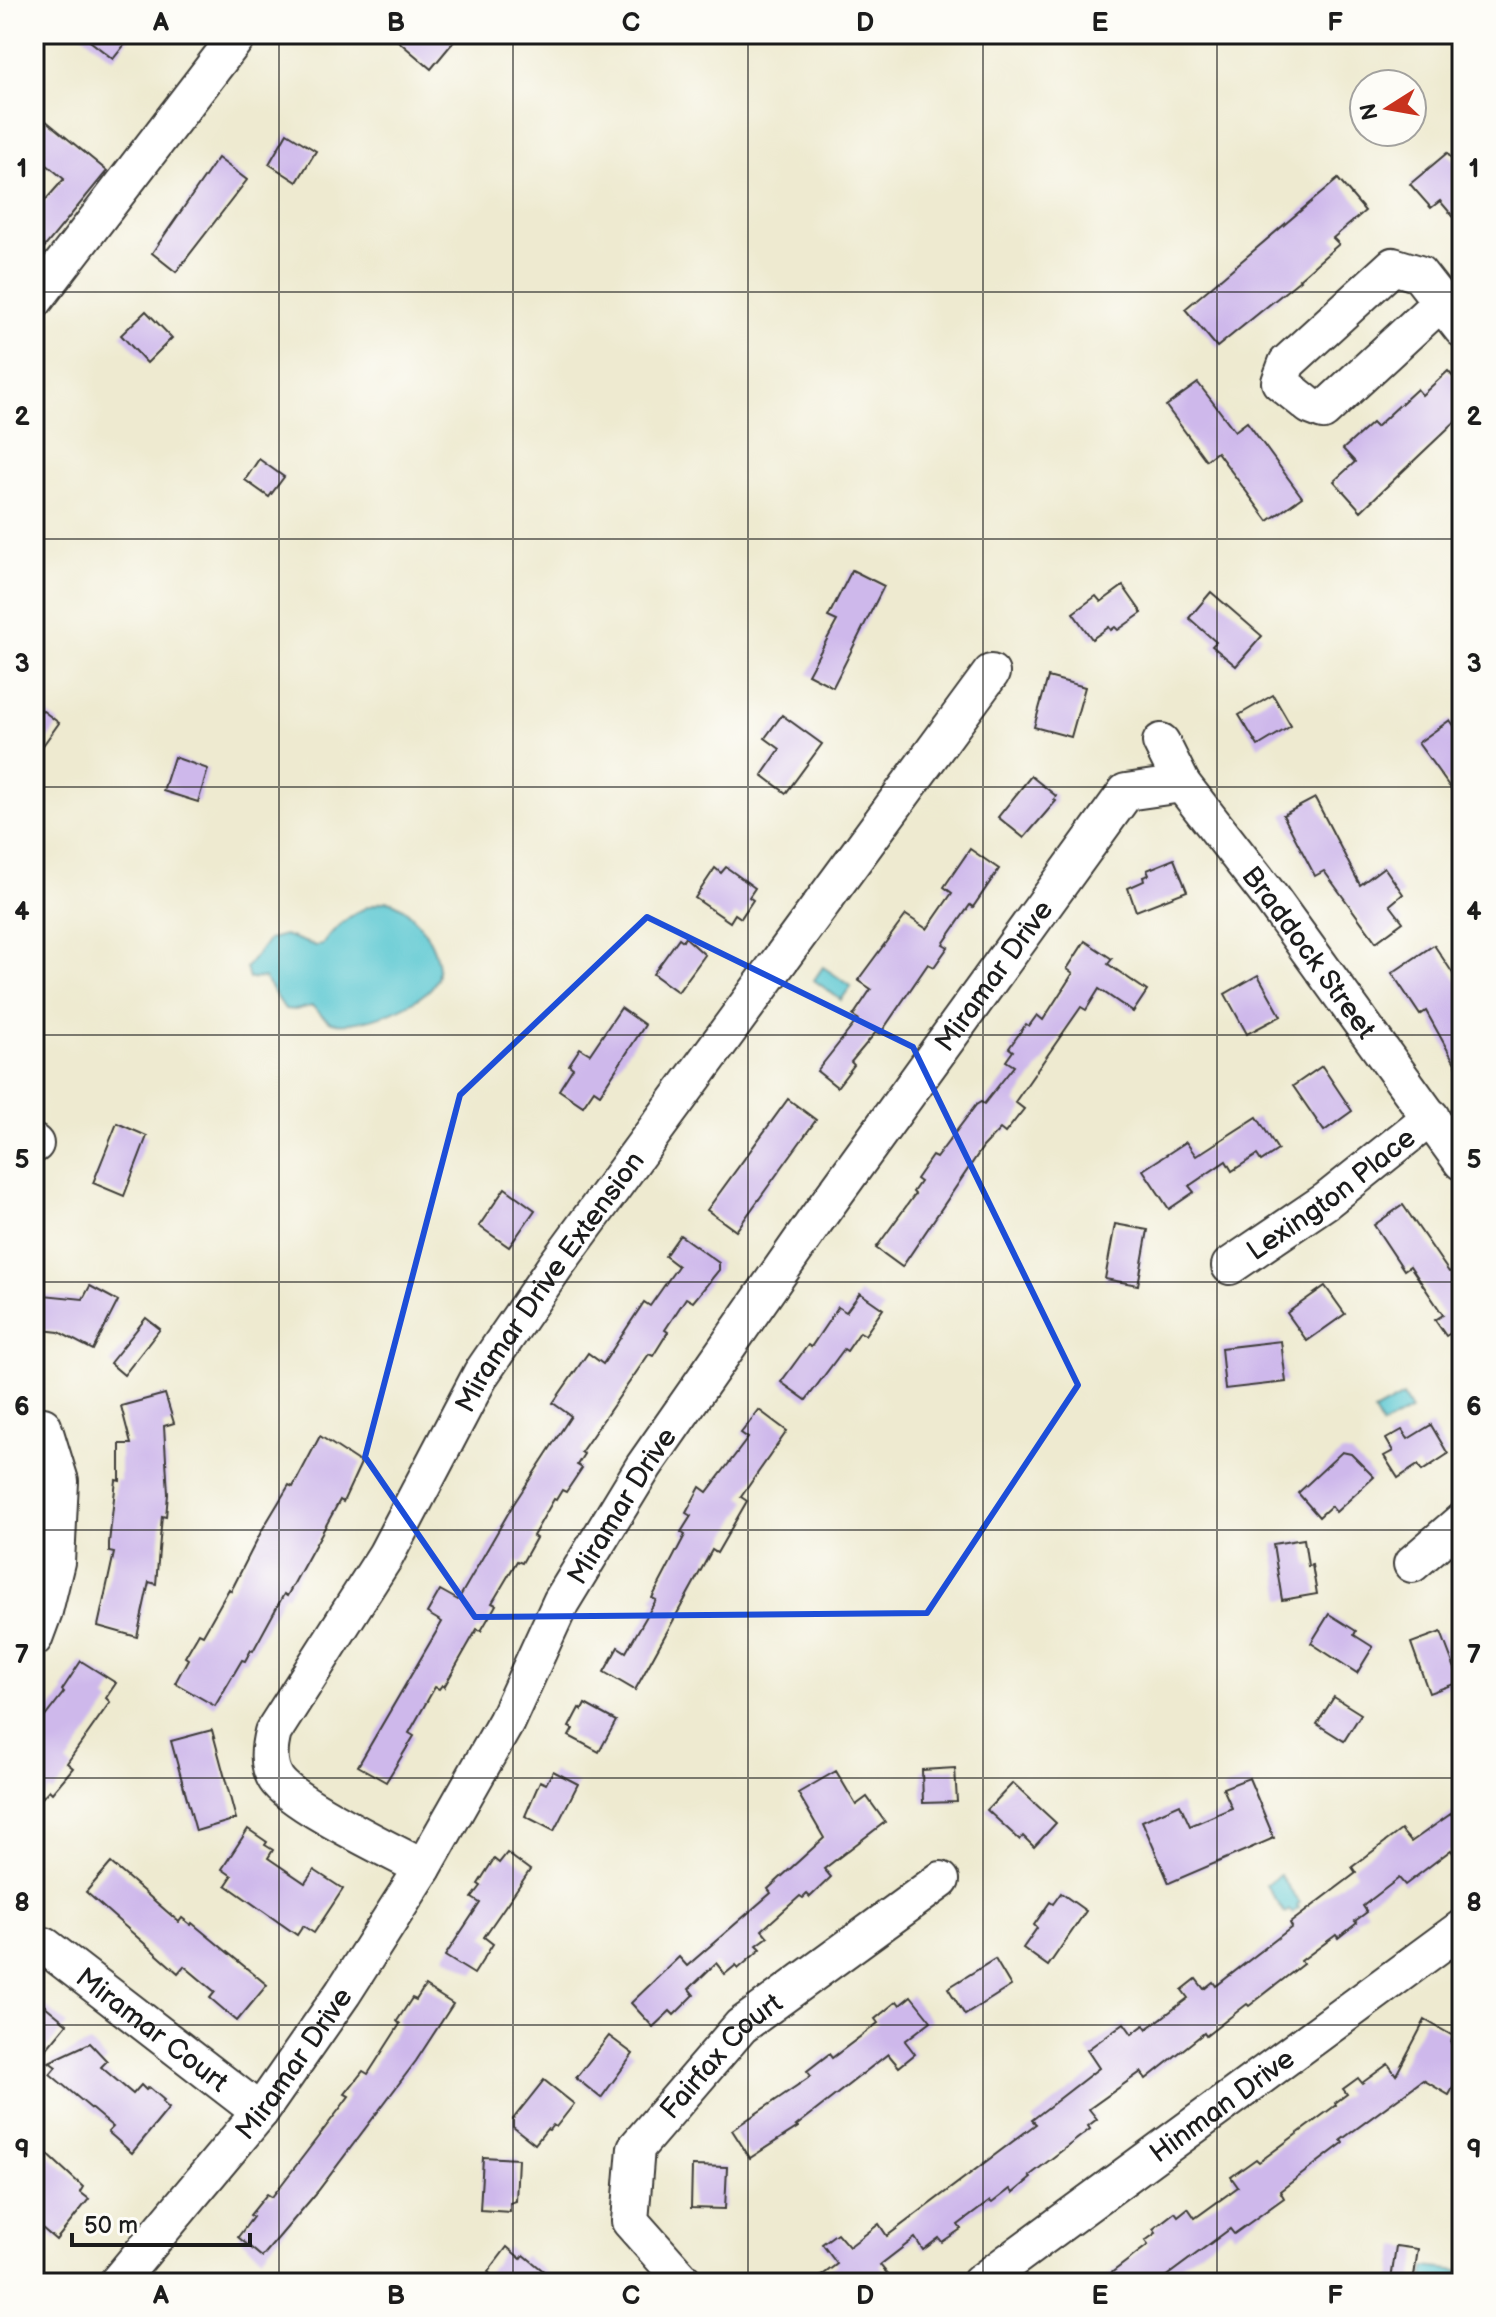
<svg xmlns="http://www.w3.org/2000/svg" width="1496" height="2317" viewBox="0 0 1496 2317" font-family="'Balsamiq Sans',sans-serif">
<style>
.water{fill:#5bc8d2;stroke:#3c7277;stroke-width:2}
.building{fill:#ceb8eb}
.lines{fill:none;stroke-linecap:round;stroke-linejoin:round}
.minor-casing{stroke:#3c3b37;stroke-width:40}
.minor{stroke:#fff;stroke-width:36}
.marked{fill:none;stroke:#1d4ed8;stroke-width:6;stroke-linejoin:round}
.grid{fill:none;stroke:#1c1c1c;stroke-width:2;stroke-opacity:0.55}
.labels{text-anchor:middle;stroke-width:6;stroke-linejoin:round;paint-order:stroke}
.street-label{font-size:28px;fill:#1c1c1c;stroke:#fdfcf7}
.neatline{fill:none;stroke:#1c1c1c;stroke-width:3}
.grid-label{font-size:26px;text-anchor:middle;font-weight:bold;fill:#1c1c1c}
</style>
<rect width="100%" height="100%" fill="#fdfcf7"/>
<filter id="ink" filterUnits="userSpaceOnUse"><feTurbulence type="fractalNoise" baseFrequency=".0125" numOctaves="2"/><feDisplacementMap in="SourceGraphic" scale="16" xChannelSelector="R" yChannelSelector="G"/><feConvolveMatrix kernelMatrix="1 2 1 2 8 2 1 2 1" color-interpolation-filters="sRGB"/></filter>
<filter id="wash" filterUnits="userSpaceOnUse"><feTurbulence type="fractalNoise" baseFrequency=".006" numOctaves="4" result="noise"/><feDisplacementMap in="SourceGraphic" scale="32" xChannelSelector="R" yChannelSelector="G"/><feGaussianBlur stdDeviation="1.8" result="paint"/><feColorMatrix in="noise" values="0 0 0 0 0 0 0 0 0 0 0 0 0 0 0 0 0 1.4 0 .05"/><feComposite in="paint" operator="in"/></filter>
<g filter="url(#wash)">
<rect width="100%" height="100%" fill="#eeead0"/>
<g class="water">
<path d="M387,901C412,904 444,952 437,978C430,1003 355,1030 332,1022C326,1020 318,1011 312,1006L295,1010L285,1009L264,978L249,979L246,968L268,940L284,935L316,946L322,945C337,923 361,906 387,901Z"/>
<path d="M823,967L851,986L841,1000L814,980Z"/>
<path d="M1403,1396L1411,1410L1382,1426L1374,1412Z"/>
<path d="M1280,1875L1300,1903L1297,1906L1299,1908L1292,1913L1289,1910L1285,1913L1266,1885Z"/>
<path d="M1425,2267L1460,2271L1458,2283H1423Z"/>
</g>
<g id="blocks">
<g class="building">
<path d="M81,34H133L113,59Z"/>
<path d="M390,34H460L431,69Z"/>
<path d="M34,111L107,171L34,260V213L64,179L34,154Z"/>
<path d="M287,133L316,151L297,182L269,164Z"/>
<path d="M1447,153L1462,171V227L1440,201L1431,208L1410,184Z"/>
<path d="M218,158L247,180L176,272L152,253Z"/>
<path d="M1338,179L1365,211L1333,238L1339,244L1299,279L1300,280L1217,347L1185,309Z"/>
<path d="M146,311L172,338L147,363L121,335Z"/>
<path d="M1448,371L1462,387V415L1361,511L1334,481L1355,462L1343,449L1372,423L1376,427L1417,389L1422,395Z"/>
<path d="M1198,383L1235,431L1247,422L1302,497L1268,521L1217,452L1206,460L1166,406Z"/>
<path d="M259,459L284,477L269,497L245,480Z"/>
<path d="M852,570L884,586L833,687L808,674L837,621L828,617Z"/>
<path d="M1123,586L1142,613L1118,630L1115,627L1111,630L1109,627L1092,639L1073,613L1096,596L1101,602Z"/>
<path d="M1211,592L1262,636L1236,666L1212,646L1216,642L1189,618Z"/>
<path d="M1048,677L1085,687L1071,737L1034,727Z"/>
<path d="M1273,695L1291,726L1258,746L1239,715Z"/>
<path d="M34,704L59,723L34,758Z"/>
<path d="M782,715L822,744L786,793L762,775L780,749L765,738Z"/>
<path d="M1450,720L1462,737V804L1418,743Z"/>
<path d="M174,757L208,769L198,802L163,791Z"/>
<path d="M1031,776L1056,796L1054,799L1056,801L1024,838L998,817Z"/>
<path d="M1315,798L1360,885L1384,867L1403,894L1390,905L1403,922L1376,942L1324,871L1315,876L1283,815Z"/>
<path d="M970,849L999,869L973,907L970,905L943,944L948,947L934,967L928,964L880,1034L876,1032L851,1062L854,1065L837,1087L817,1071L858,1019L853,1016L871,989L858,980L906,915L927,929L952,893L944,887Z"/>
<path d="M1174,859L1187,891L1136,911L1128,888L1144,881L1143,877L1149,875L1147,870Z"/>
<path d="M726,867L755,888L749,897L753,900L741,918L735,914L730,922L695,898L715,868L721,873Z"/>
<path d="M685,937L705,955L678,992L653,974L679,938L683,941Z"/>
<path d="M1085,941L1112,959L1108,964L1147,991L1133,1012L1099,989L1086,1010L1081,1007L1015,1102L1024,1109L1005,1133L1000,1129L983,1147L902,1267L876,1248L915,1194L913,1192L920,1182L916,1179L932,1156L936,1158L976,1105L981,1102L984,1104L1014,1066L1006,1061L1013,1051L1009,1048L1026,1024L1029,1026L1037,1015L1043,1020L1073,973L1067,969Z"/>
<path d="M1434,945L1462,987V1076L1426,1011L1420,1015L1392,973Z"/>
<path d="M1258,975L1281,1016L1247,1034L1225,994Z"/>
<path d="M621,1008L645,1025L600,1094L594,1090L583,1106L559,1090L573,1068L569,1065L580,1048L590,1054Z"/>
<path d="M1322,1066L1352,1111L1324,1131L1293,1086Z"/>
<path d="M788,1099L816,1120L736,1231L707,1210Z"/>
<path d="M1257,1117L1278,1150L1261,1161L1257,1155L1232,1171L1226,1161L1189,1186L1194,1192L1169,1209L1143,1170L1186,1142L1196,1156Z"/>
<path d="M117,1123L147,1136L124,1196L93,1183Z"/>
<path d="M505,1188L535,1210L509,1247L479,1226Z"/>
<path d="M1403,1205L1449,1272L1451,1271L1462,1286V1343L1454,1331L1446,1336L1435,1320L1443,1315L1410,1266L1404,1270L1374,1225Z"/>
<path d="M1115,1224L1148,1230L1138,1285L1105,1279Z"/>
<path d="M680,1235L719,1263V1270L693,1302L686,1298L665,1330L668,1332L653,1356L649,1354L581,1452L584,1454L577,1465L582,1468L566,1492L562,1490L556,1500L554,1499L533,1536L536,1538L522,1563L517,1561L492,1603L496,1605L481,1631L477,1629L444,1687L442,1685L439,1689L435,1687L409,1733L414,1736L386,1782L358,1766L442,1622L427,1613L440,1590L458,1600L513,1505L571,1416L553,1403L588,1353L603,1364L644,1302L650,1306L678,1266L665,1256Z"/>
<path d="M90,1286L118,1301L93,1350L59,1332L34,1329V1294L83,1299Z"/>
<path d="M1325,1286L1345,1314L1307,1341L1287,1313Z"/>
<path d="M860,1293L883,1309L865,1335L860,1332L847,1351L844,1349L806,1400L781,1382L808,1345L811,1347L838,1307L846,1312Z"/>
<path d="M146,1318L160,1329L124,1375L110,1363Z"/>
<path d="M1281,1341L1286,1382L1225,1389L1221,1348Z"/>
<path d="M165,1394L174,1423L164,1426L168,1494L166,1517L162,1516L156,1584L149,1582L137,1637L98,1626L114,1553L109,1552V1543L116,1480L120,1481V1444H131L121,1406Z"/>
<path d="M759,1410L787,1431L741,1497L747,1501L717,1553L712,1550L635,1690L604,1672L618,1647L626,1652L656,1600L652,1598L685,1535L681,1532L691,1516L686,1513L700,1487L707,1492L748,1438L741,1433Z"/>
<path d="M1431,1425L1448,1454L1422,1471L1418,1465L1398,1478L1384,1456L1393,1451L1386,1439L1402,1430L1408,1439Z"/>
<path d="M320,1436L361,1463L343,1502L340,1500L287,1596L284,1594L253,1651L251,1650L245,1661L242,1660L215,1706L175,1683L188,1659L185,1657L199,1633L203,1635L229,1589L231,1591L262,1530L289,1485L293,1487Z"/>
<path d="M1342,1452L1351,1454L1374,1477L1336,1512L1331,1506L1319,1517L1298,1493Z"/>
<path d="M1304,1539L1308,1566L1312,1565L1317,1594L1282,1600L1273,1544Z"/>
<path d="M1329,1614L1356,1631L1354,1635L1373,1647L1357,1673L1311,1643Z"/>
<path d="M1441,1632L1460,1682L1429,1693L1411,1643Z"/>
<path d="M81,1661L116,1683L106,1698L110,1702L67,1763L73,1768L52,1793L49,1790L34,1807V1731L64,1692L62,1690Z"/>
<path d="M1334,1697L1361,1714L1344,1741L1317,1724Z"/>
<path d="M585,1704L616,1721L599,1752L569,1736L573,1729L569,1727L579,1708L582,1710Z"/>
<path d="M212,1730L236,1819L196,1831L171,1741Z"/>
<path d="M955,1768L957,1802L923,1803L922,1770Z"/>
<path d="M553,1771L578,1784L554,1831L525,1816L540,1781L546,1784Z"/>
<path d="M836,1771L856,1805L867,1797L885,1822L824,1869L831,1877L810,1897L807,1894L803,1898L800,1896L762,1930L768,1937L757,1945L761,1949L738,1969L736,1965L725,1974L716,1963L689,1989L694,1995L674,2015L670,2011L653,2027L631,2003L679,1957L687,1966L771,1893L768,1889L824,1838L798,1793Z"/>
<path d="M1249,1778L1274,1838L1169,1883L1142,1821L1180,1804L1190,1826L1232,1808L1223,1788Z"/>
<path d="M1013,1783L1056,1823L1034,1847L1023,1836L1020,1840L987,1810Z"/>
<path d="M1462,1806V1866L1451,1850L1405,1885L1399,1878L1363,1906L1367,1912L1355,1921L1357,1923L1338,1938L1336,1935L1301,1961L1303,1964L1249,2006L1247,2004L1206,2036L1204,2033L1146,2079L1141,2072L1089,2109L1097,2119L1088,2126L1090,2129L1029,2176L1031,2178L1013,2193L1010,2189L992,2203L990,2201L958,2225L961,2229L942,2242L939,2238L923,2250L915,2238L880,2265L895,2283H812L837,2264L822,2244L837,2233L849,2247L879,2224L887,2236L1036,2124L1032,2120L1099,2068L1087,2050L1124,2023L1132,2034L1144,2025L1147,2029L1188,1998L1182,1990L1196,1979L1204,1989L1213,1982L1216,1986L1292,1927L1290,1923L1356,1873L1352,1867L1401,1830L1411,1842Z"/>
<path d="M248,1829L267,1842L265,1845L273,1850L268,1858L305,1883L314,1870L343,1889L314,1933L303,1926L297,1935L226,1885L232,1876L222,1869Z"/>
<path d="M507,1853L530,1870L484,1937L493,1944L474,1974L445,1956L480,1903L472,1898L481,1886L478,1884L494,1859L499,1863Z"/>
<path d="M111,1863L179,1922L182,1918L191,1925L192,1923L267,1985L237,2021L210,1998L215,1992L184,1966L178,1973L86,1892Z"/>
<path d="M1061,1893L1086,1911L1048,1966L1023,1948L1037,1928L1034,1925L1050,1902L1053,1904Z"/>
<path d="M995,1959L1011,1986L965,2015L948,1988Z"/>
<path d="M425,1986L453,2004L416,2061L318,2191L262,2257L238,2237L253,2217L250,2215L267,2194L272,2197L341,2107L349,2096L345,2094L363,2071L368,2074L400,2024L397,2021L412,1998L416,2000Z"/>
<path d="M911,1996L931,2021L905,2041L915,2054L899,2067L888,2054L796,2126L798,2127L750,2158L732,2130L811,2076L807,2071L829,2054L832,2058L878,2023L875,2019L897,2001L900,2005Z"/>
<path d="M34,1997L67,2024L34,2064Z"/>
<path d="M1425,2020L1453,2036L1451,2043L1462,2049V2088L1455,2084L1449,2095L1423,2080L1341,2140L1343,2143L1280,2191L1284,2198L1234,2234L1230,2229L1157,2283H1098L1148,2245L1145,2241L1156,2233L1153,2229L1175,2212L1178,2216L1188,2208L1195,2218L1238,2187L1231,2177L1256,2159L1259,2162L1336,2105L1335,2103L1347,2094L1343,2089L1358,2078L1362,2083L1388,2064L1396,2075Z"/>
<path d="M609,2036L633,2054L601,2098L576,2078Z"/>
<path d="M90,2043L107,2061L101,2067L133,2094L141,2085L146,2090L149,2087L164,2100L162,2102L169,2108L132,2153L108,2132L113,2127L50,2074L56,2067L49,2062Z"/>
<path d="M544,2080L574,2104L556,2127L553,2125L549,2130L547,2129L535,2144L513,2127V2119Z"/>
<path d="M44,2151L83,2187L80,2192L89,2199L56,2240L34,2221V2161Z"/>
<path d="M483,2157L518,2159L516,2201L510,2203V2212L480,2210Z"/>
<path d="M692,2166L727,2167L725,2209L691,2208Z"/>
<path d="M1396,2246L1418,2249L1413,2283L1391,2280Z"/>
<path d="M507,2247L521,2259L524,2255L558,2283H501L488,2272Z"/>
</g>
</g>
</g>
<g filter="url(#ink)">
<use href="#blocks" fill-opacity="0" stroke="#3c3b37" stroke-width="2"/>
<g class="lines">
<g class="minor-casing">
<g id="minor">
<path d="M34,301L239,34"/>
<path d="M1441,302L1323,411L1310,406L1280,382L1287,363L1393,266L1419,274L1462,329"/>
<path id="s1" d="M1161,742L1182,784L1271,898L1462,1162"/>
<path d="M34,1143L35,1144"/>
<path id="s2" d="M1230,1266L1326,1201L1431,1117"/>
<path d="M1412,1564L1462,1521"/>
<path d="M34,1638L44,1611L56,1562L60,1481L43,1426"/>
<path id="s3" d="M423,1868C392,1851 292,1804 276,1779C267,1764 269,1748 273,1732L386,1555L481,1374L556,1265L991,673"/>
<path id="s4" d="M45,1946L260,2112"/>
<path id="s5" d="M117,2283L260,2112L343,1993L423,1868L506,1722L561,1602L644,1466L813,1224L1126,792L1182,784"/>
<path id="s6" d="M685,2283L630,2221L636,2148L741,2026L941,1880"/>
<path id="s7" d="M980,2283L1462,1928"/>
</g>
</g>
<use href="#minor" class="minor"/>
</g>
</g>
<path class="marked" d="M647,917L913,1047L1078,1385L927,1613L475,1617L365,1457L460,1095Z"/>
<path class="grid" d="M279,34V2283M513,34V2283M748,34V2283M983,34V2283M1217,34V2283M34,292H1462M34,539H1462M34,787H1462M34,1035H1462M34,1282H1462M34,1530H1462M34,1778H1462M34,2025H1462"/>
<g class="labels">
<g class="street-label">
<text dy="10" stroke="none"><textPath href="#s1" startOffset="258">Braddock Street</textPath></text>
<text dy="10" stroke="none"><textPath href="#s5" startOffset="1578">Miramar Drive</textPath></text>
<text dy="10" stroke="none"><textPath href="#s2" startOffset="124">Lexington Place</textPath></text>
<text dy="10" stroke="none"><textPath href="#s3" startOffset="750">Miramar Drive Extension</textPath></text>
<text dy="10" stroke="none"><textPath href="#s5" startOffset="930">Miramar Drive</textPath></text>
<text dy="10" stroke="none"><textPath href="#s4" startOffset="136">Miramar Court</textPath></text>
<text dy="10" stroke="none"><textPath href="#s6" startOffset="282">Fairfax Court</textPath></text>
<text dy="10" stroke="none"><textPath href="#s5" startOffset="282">Miramar Drive</textPath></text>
<text dy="10" stroke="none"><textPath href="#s7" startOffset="300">Hinman Drive</textPath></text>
</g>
</g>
<rect width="1496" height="2317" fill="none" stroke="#fdfcf7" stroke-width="88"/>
<g transform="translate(1388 108) rotate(259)"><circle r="38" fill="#fdfcf7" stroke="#a3a29f" stroke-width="2"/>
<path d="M0-6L14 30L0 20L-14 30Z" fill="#c8321e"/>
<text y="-12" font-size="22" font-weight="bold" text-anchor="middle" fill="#1c1c1c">N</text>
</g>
<path d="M72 2233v12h178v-12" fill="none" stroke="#1c1c1c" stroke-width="4"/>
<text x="84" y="2233" font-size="24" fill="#1c1c1c" stroke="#fdfcf7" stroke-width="6" paint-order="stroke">50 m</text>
<rect x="44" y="44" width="1408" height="2229" class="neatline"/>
<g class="grid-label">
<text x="161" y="31">A</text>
<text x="396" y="31">B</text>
<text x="631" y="31">C</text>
<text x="865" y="31">D</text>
<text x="1100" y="31">E</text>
<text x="1335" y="31">F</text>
<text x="22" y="177">1</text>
<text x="1474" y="177">1</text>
<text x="22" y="425">2</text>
<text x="1474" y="425">2</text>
<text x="22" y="672">3</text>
<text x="1474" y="672">3</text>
<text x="22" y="920">4</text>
<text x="1474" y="920">4</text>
<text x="22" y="1168">5</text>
<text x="1474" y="1168">5</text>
<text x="22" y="1415">6</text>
<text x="1474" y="1415">6</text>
<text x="22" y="1663">7</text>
<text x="1474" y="1663">7</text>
<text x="22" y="1911">8</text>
<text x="1474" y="1911">8</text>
<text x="22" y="2158">9</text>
<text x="1474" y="2158">9</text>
<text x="161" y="2304">A</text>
<text x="396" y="2304">B</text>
<text x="631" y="2304">C</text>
<text x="865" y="2304">D</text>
<text x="1100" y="2304">E</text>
<text x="1335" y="2304">F</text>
</g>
</svg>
